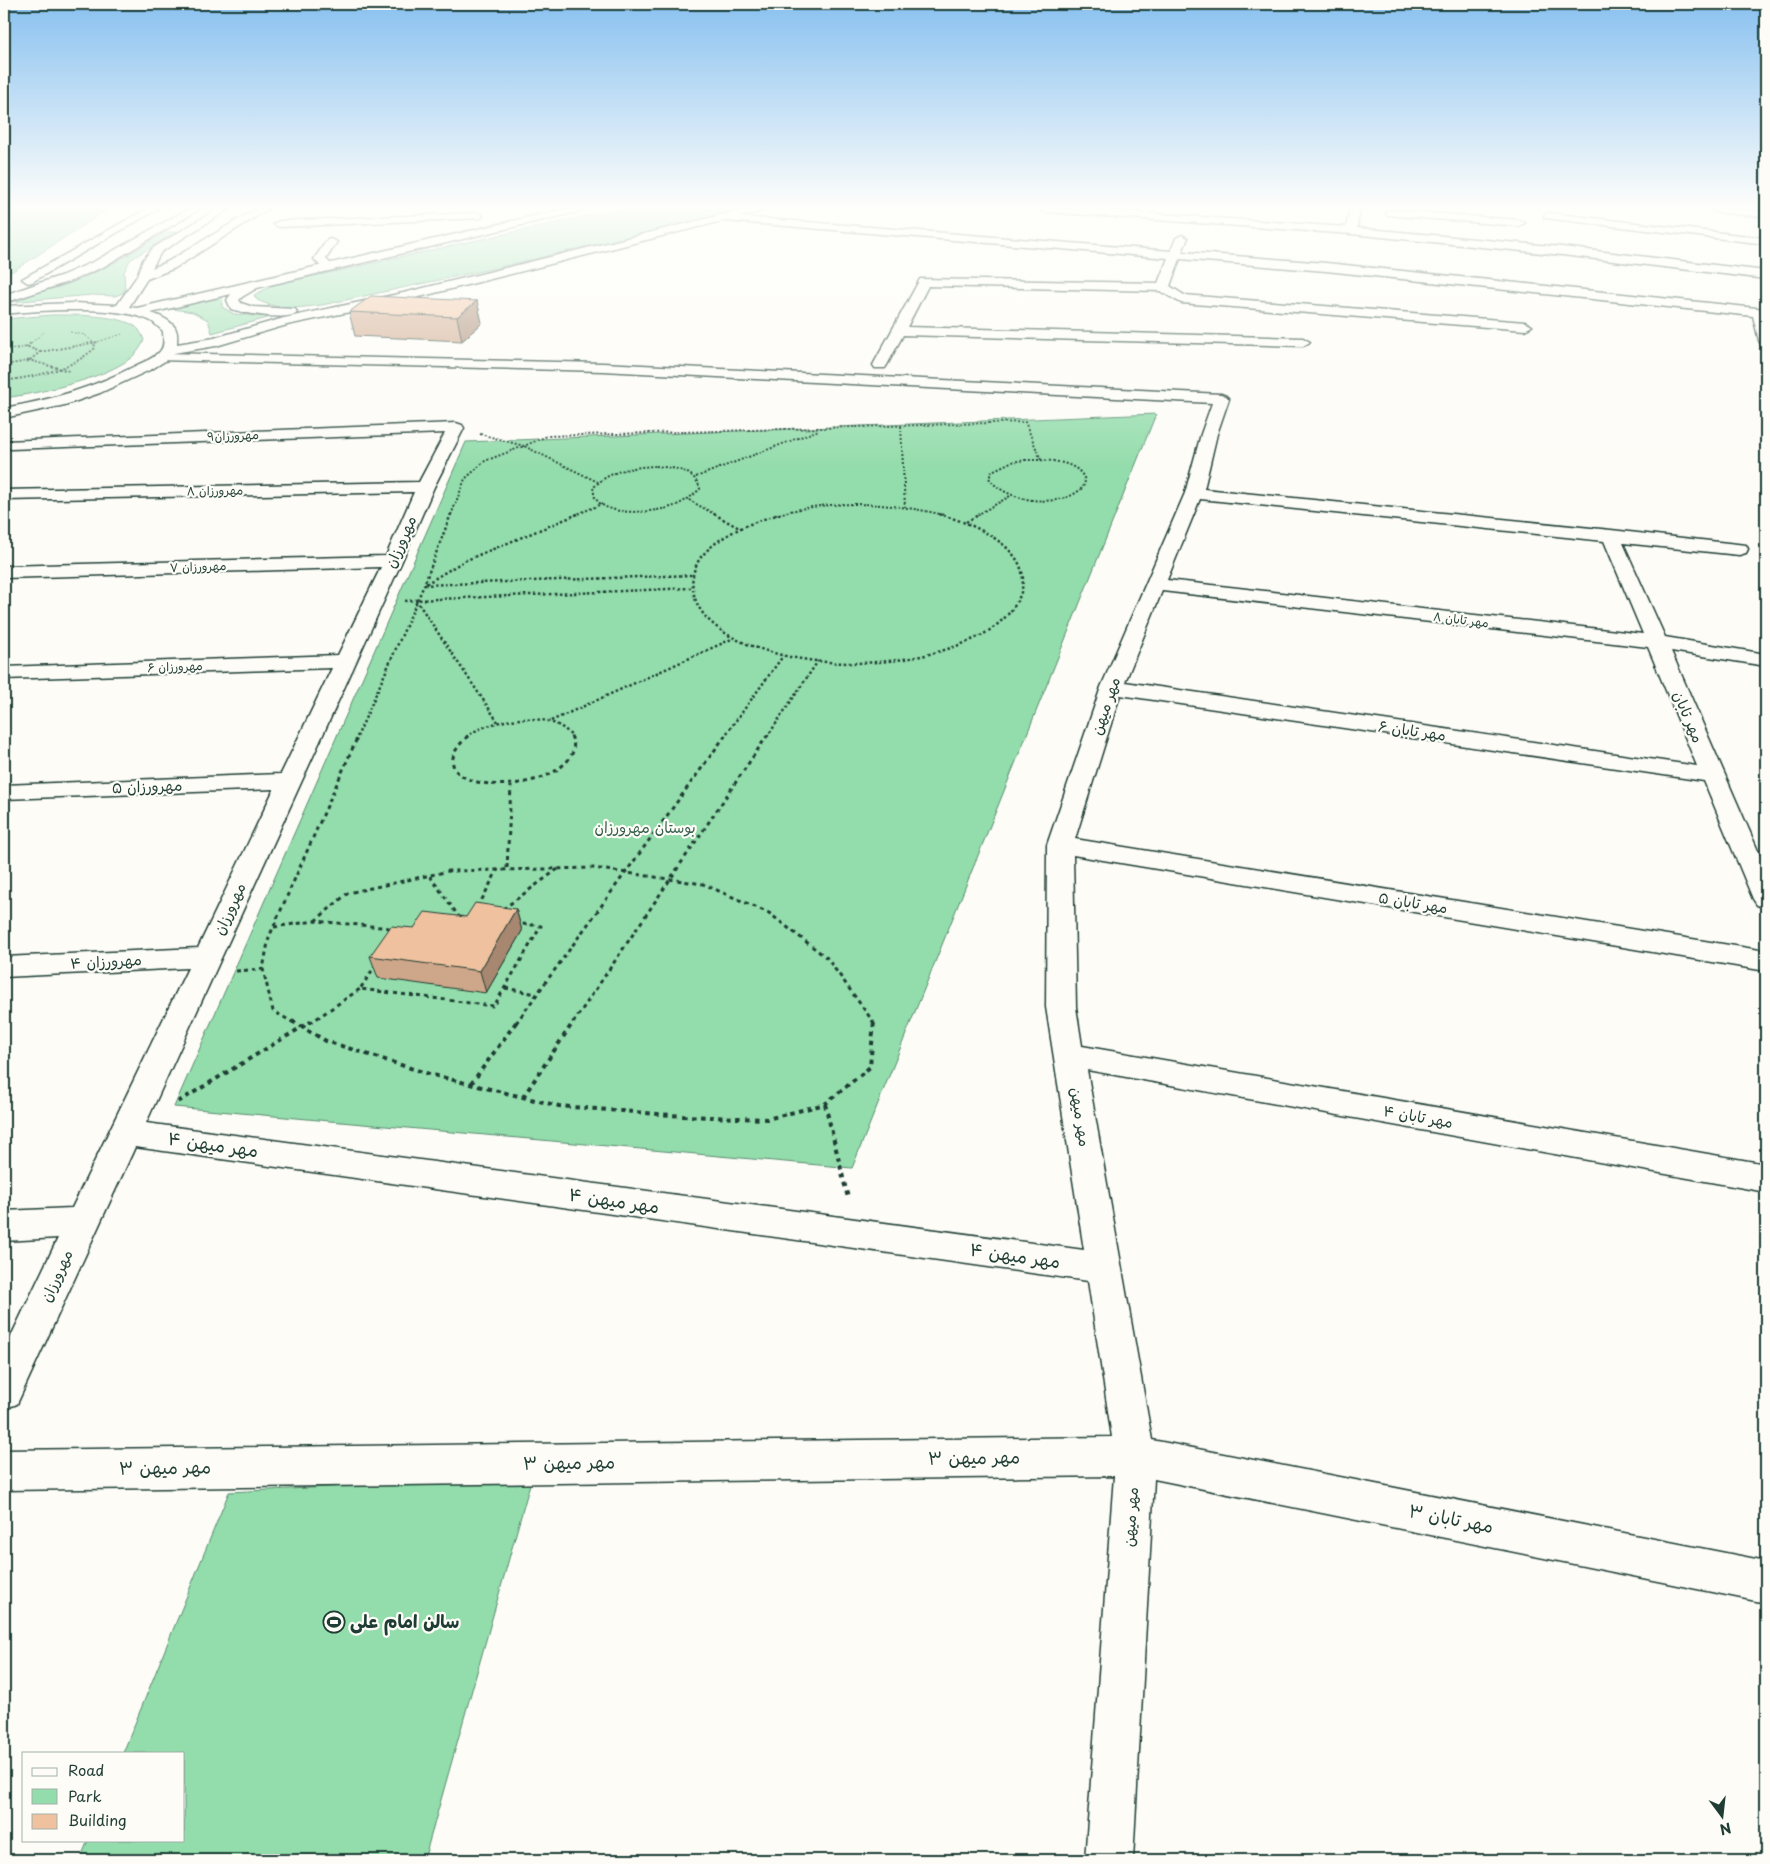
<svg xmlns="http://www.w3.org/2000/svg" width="1770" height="1864" viewBox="0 0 1770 1864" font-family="'Playpen Sans','Playpen Sans Arabic',sans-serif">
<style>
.green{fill:#93dcab;stroke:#598c70}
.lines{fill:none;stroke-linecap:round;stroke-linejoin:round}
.minor-casing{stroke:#1f3d34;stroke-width:3}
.major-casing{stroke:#1f3d34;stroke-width:3}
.path-far4{stroke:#1f3d34;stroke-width:1;stroke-dasharray:2 2;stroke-linecap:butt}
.path-far3{stroke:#1f3d34;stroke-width:2;stroke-dasharray:2 2;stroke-linecap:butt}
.path-far2{stroke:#1f3d34;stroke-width:2.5;stroke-dasharray:2.5 2.5;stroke-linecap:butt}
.path-far1{stroke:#1f3d34;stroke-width:3;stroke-dasharray:4 4;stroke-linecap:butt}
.path{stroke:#1f3d34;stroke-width:4;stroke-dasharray:4.5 4.5;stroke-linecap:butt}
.minor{fill:#fdfcf7;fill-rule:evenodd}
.major{fill:#fdfcf7;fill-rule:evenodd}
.wall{fill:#cea689;stroke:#1f3d34}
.shaded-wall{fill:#a7876f;stroke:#1f3d34}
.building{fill:#efc19f;stroke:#1f3d34}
.labels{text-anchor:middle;stroke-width:4.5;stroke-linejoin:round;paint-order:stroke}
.far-street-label{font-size:12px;fill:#1f3d34;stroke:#fdfcf7}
.street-label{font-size:15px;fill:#1f3d34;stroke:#fdfcf7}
.park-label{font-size:15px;fill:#365d4c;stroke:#fdfcf7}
.near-street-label{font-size:18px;fill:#1f3d34;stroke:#fdfcf7}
.near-poi-label{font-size:18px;font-weight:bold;fill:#1f3d34;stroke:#fdfcf7;text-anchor:start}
</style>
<rect width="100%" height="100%" fill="#fdfcf7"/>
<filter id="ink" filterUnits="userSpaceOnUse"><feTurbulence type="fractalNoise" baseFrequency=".02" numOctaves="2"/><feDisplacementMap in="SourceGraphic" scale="10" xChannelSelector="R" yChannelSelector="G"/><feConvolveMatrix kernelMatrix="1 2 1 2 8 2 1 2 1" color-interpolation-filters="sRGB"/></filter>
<g filter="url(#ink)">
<g class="green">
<path d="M4,209H108L13,271L4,273Z"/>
<path d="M618,209H746L500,267L322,305C296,308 281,311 257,300L254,295L274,285Z"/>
<path d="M166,232H175L130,260L124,272L125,292L115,296L92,295L10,302C26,292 48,291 66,285C102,271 134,252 166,232Z"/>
<path d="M222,295V307L234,314L271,317L212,333L208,320L193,312L166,308Z"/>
<path d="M52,315C72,315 127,314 139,330C141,333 143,337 144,340C142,345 139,350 136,353C115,377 36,394 4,398V319Z"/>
<path d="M1156,414L852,1168L174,1107L466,442Z"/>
<path d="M532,1477L424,1860H80L88,1840H184V1753H123L229,1492Z"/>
</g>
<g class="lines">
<g class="minor-casing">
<g id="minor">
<path d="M1040,209H1087L1346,227L1350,209H1360L1357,228L1562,247L1766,271V279L1562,255L1351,234L1045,212Z"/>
<path d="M1710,209L1766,211V217L1715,212Z"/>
<path d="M1391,210L1519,220L1525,223L1519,226L1387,215L1386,213L1387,211Z"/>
<path d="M478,213L483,216L482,218L279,227L273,224L279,221Z"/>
<path d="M1549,213L1766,238V244L1545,218L1544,216L1545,214Z"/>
<path d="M718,215L1171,251L1176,238L1182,235L1188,238L1182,252L1326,263L1766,309V345L1761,344L1759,341L1753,316L1326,271L1180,259L1170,286L1184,295L1525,322L1532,326L1525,330L1181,303L1160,291L928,286L907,327L1303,338L1310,342L1303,346L903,335L887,365L885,368H875L873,365L920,279L1158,283L1168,258L714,220L713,218Z"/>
<path d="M331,239L337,242L326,259L334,267L328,271L324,270L314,259L327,240Z"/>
<path d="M161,353L603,363L1221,394L1226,396L1229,399L1217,434L1204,489L1611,530L1746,545L1748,549L1746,553L1739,555L1623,543L1665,637L1766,654V666L1671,651L1766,869V908L1757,905L1753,899L1704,781L1120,695L1075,839L1766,951V971L1073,855L1076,1007L1082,1046L1766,1164V1192L1087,1070L1152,1440L1766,1561V1603L1154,1479L1133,1860H1085L1114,1476L4,1490V1450L1112,1437L1088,1281L135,1147L17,1404L4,1409V1351L58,1238L4,1241V1211L72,1208L188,968L4,977V957L198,948L274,789L4,799V785L281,774L332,668L4,679V667L338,655L381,567L4,578V566L386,556L414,492L4,500V490L419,482L445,433L11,449L5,447L4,443L5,441L456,423L462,425L464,428L434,487L402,561L146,1123L1084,1250L1046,1007L1047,845L1101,687L1185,493L1201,434L1212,403L603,371L156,360L154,357L156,354ZM1200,499L1604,541L1643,634L1167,580ZM1162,591L1648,647L1697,766L1125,682Z"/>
</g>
</g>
<g class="major-casing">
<g id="major">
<path d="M146,209H158L32,282L28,283L22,279Z"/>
<path d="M188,209H200L103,267L71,281L4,303V295L63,275L95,261Z"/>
<path d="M217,209H229L161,252L152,268L167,262L256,209H268L175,268L147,279L129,307L137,308L564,209H582L577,212L257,288L242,297L239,300L241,303L253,307L295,309L297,312C288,322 244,313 231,309L227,300L231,294L151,313C159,315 174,322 176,330C178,334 177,340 177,344L214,338L284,318L403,293L746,209H763L762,211L403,301L287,325L216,346L174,353L165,361L152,369L100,393L65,405L4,418V408C50,400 93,388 135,366C143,362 156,358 161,350C165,345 163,337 163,331C159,328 155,323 151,321C120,305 40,310 4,314V306L73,303L117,305L137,276L143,260L153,248Z"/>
</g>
</g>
<g class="path-far4">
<path d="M70,332L85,335L94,343"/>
<path d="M31,343L44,332"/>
<path d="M94,343L122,334"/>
</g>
<g class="path-far3">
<path d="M26,347L32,342"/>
<path d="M4,350L28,347L40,352L29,361L4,365"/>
<path d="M40,352L98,342"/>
<path d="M28,360L69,371"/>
<path d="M4,381C37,376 69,371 95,348L94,342"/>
<path d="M901,426L905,507"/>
<path d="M480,434L524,446L547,436L1025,422L1041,460"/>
<path d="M1025,460C1042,460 1073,459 1083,476C1086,481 1085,485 1081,489C1059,509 1005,502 989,478L992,471L1011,462Z"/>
<path d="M656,466C673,468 695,469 700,489C692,496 685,502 674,506C656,512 609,518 596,499C594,497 594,491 593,488C610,470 632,467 656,466Z"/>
<path d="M696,477L819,430"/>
<path d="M689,500L716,515"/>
<path d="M451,515L465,479L485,461L524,446L598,482"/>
<path d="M575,515L602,504"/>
<path d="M775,515C830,499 889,502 944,515"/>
<path d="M977,515L1010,496"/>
</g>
<g class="path-far2">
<path d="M578,514L464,561L424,585L692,575"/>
<path d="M714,514L739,528"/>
<path d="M780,514C752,522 720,534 701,557C694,567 691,578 693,589C697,624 737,642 767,651C831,671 922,666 982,635C1003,623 1028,599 1022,572C1015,541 966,521 938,514"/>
<path d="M966,522L980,514"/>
<path d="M405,601L416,600"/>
<path d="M551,721L734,638"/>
<path d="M498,722L416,600L691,588"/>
<path d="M357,737L424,585L451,514"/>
<path d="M466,737C491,718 552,708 572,737"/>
<path d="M724,737L783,656"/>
<path d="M767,737L818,661"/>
</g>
<g class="path-far1">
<path d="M468,736C412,787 524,799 562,766C572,758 577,748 571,736"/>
<path d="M507,868L511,786"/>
<path d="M430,876L459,917"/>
<path d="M478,907L498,869"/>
<path d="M503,909L558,869"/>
<path d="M459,917L541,926L494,1006L360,989L394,937L409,939L419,925L452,928Z"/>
<path d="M315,921L348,893L449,871L593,868L703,884L769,913L827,958L874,1023"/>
<path d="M274,927L315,921L392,928"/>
<path d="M236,971L263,969"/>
<path d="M505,988L537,994"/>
<path d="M294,1023L273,1011L263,969L269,937L358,736"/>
<path d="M310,1023L360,989"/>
<path d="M516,1023L725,736"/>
<path d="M573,1023L767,736"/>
</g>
<g class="path">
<path d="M292,1021L326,1041L429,1074L559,1106L683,1116L767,1119L825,1104L870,1067L874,1021"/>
<path d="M471,1084L517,1021"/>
<path d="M523,1097L574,1021"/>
<path d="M178,1102L312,1021"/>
<path d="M825,1104L848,1198"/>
</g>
<use href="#minor" class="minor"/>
<use href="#major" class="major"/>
</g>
<g class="wall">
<path d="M477,301L482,323L462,341L355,336L349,312Z"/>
<path d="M516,909L522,931L486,993L378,978L370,956L414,928L466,917Z"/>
</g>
<g class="shaded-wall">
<path d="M477,301L482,323L462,341L457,317Z"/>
<path d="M516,909L522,931L486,993L480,971Z"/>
</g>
<g class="building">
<path d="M371,296L477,301L457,317L349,312Z"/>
<path d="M475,903L516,909L480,971L370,956L391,926L414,928L425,912L466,917Z"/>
</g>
</g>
<linearGradient id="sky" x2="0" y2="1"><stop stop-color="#89c1f0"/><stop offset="0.44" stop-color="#fefefb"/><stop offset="1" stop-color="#fefefb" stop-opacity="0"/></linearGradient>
<rect width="1770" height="470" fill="url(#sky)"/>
<defs>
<g id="stadium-ring" transform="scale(1.125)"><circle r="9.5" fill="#fdfcf7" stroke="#1f3d34" stroke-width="1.5"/><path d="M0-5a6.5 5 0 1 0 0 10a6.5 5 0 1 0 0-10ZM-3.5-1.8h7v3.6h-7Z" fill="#1f3d34"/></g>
</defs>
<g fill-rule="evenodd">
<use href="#stadium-ring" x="334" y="1622"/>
</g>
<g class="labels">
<g class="far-street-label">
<text transform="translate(233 436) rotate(-2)" y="4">مهرورزان۹</text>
<text transform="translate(215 491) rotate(-1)" y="4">مهرورزان ۸</text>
<text transform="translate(198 567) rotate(-2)" y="4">مهرورزان ۷</text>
<text transform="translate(1461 620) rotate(7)" y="4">مهر تابان ۸</text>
<text transform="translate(175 667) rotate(-2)" y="4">مهرورزان ۶</text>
</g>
<g class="street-label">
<text transform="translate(401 542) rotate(-66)" y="5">مهرورزان</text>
<text transform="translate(1106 706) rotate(-71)" y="5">مهر میهن</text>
<text transform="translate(1688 717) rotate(67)" y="5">مهر تابان</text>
<text transform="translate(1412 731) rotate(8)" y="5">مهر تابان ۶</text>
<text transform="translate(147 787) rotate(-2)" y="5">مهرورزان ۵</text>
<text transform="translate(1413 903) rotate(9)" y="5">مهر تابان ۵</text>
<text transform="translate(230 909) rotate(-65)" y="5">مهرورزان</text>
<text transform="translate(106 962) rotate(-3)" y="5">مهرورزان ۴</text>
<text transform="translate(1080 1117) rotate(81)" y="5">مهر میهن</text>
<text transform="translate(1418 1117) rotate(10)" y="5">مهر تابان ۴</text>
<text transform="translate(57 1276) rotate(-65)" y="5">مهرورزان</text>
<text transform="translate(1131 1517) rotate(-86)" y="5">مهر میهن</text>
</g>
<g class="park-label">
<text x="645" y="833">بوستان مهرورزان</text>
</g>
<g class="near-street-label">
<text transform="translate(213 1145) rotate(8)" y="6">مهر میهن ۴</text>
<text transform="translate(614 1201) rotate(8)" y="6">مهر میهن ۴</text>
<text transform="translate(1015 1256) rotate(8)" y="6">مهر میهن ۴</text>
<text transform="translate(974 1458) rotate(-1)" y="6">مهر میهن ۳</text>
<text transform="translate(569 1463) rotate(-1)" y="6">مهر میهن ۳</text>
<text transform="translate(165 1468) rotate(-1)" y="6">مهر میهن ۳</text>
<text transform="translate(1451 1519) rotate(11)" y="6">مهر تابان ۳</text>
</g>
<g class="near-poi-label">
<text x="350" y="1628">سالن امام علی</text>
</g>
</g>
<rect width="1770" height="1864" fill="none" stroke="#fdfcf7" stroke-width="20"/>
<rect x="10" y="10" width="1750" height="1844" fill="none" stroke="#1f3d34" stroke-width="2" filter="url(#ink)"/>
<rect x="22" y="1752" width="162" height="90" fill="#fdfcf7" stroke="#a4b0a9"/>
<rect x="32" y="1768" width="25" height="8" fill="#fdfcf7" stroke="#a4b0a9"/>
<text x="68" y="1776" font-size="15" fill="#1f3d34">Road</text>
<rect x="32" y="1789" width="25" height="15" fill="#93dcab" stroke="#a4b0a9"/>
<text x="68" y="1802" font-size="15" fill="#1f3d34">Park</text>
<rect x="32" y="1814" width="25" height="15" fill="#efc19f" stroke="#a4b0a9"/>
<text x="68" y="1826" font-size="15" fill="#1f3d34">Building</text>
<g transform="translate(1722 1816) rotate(165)" stroke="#fdfcf7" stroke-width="4" paint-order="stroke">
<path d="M0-4L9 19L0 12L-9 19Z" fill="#1f3d34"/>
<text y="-8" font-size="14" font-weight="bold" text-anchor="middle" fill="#1f3d34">N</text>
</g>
</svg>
